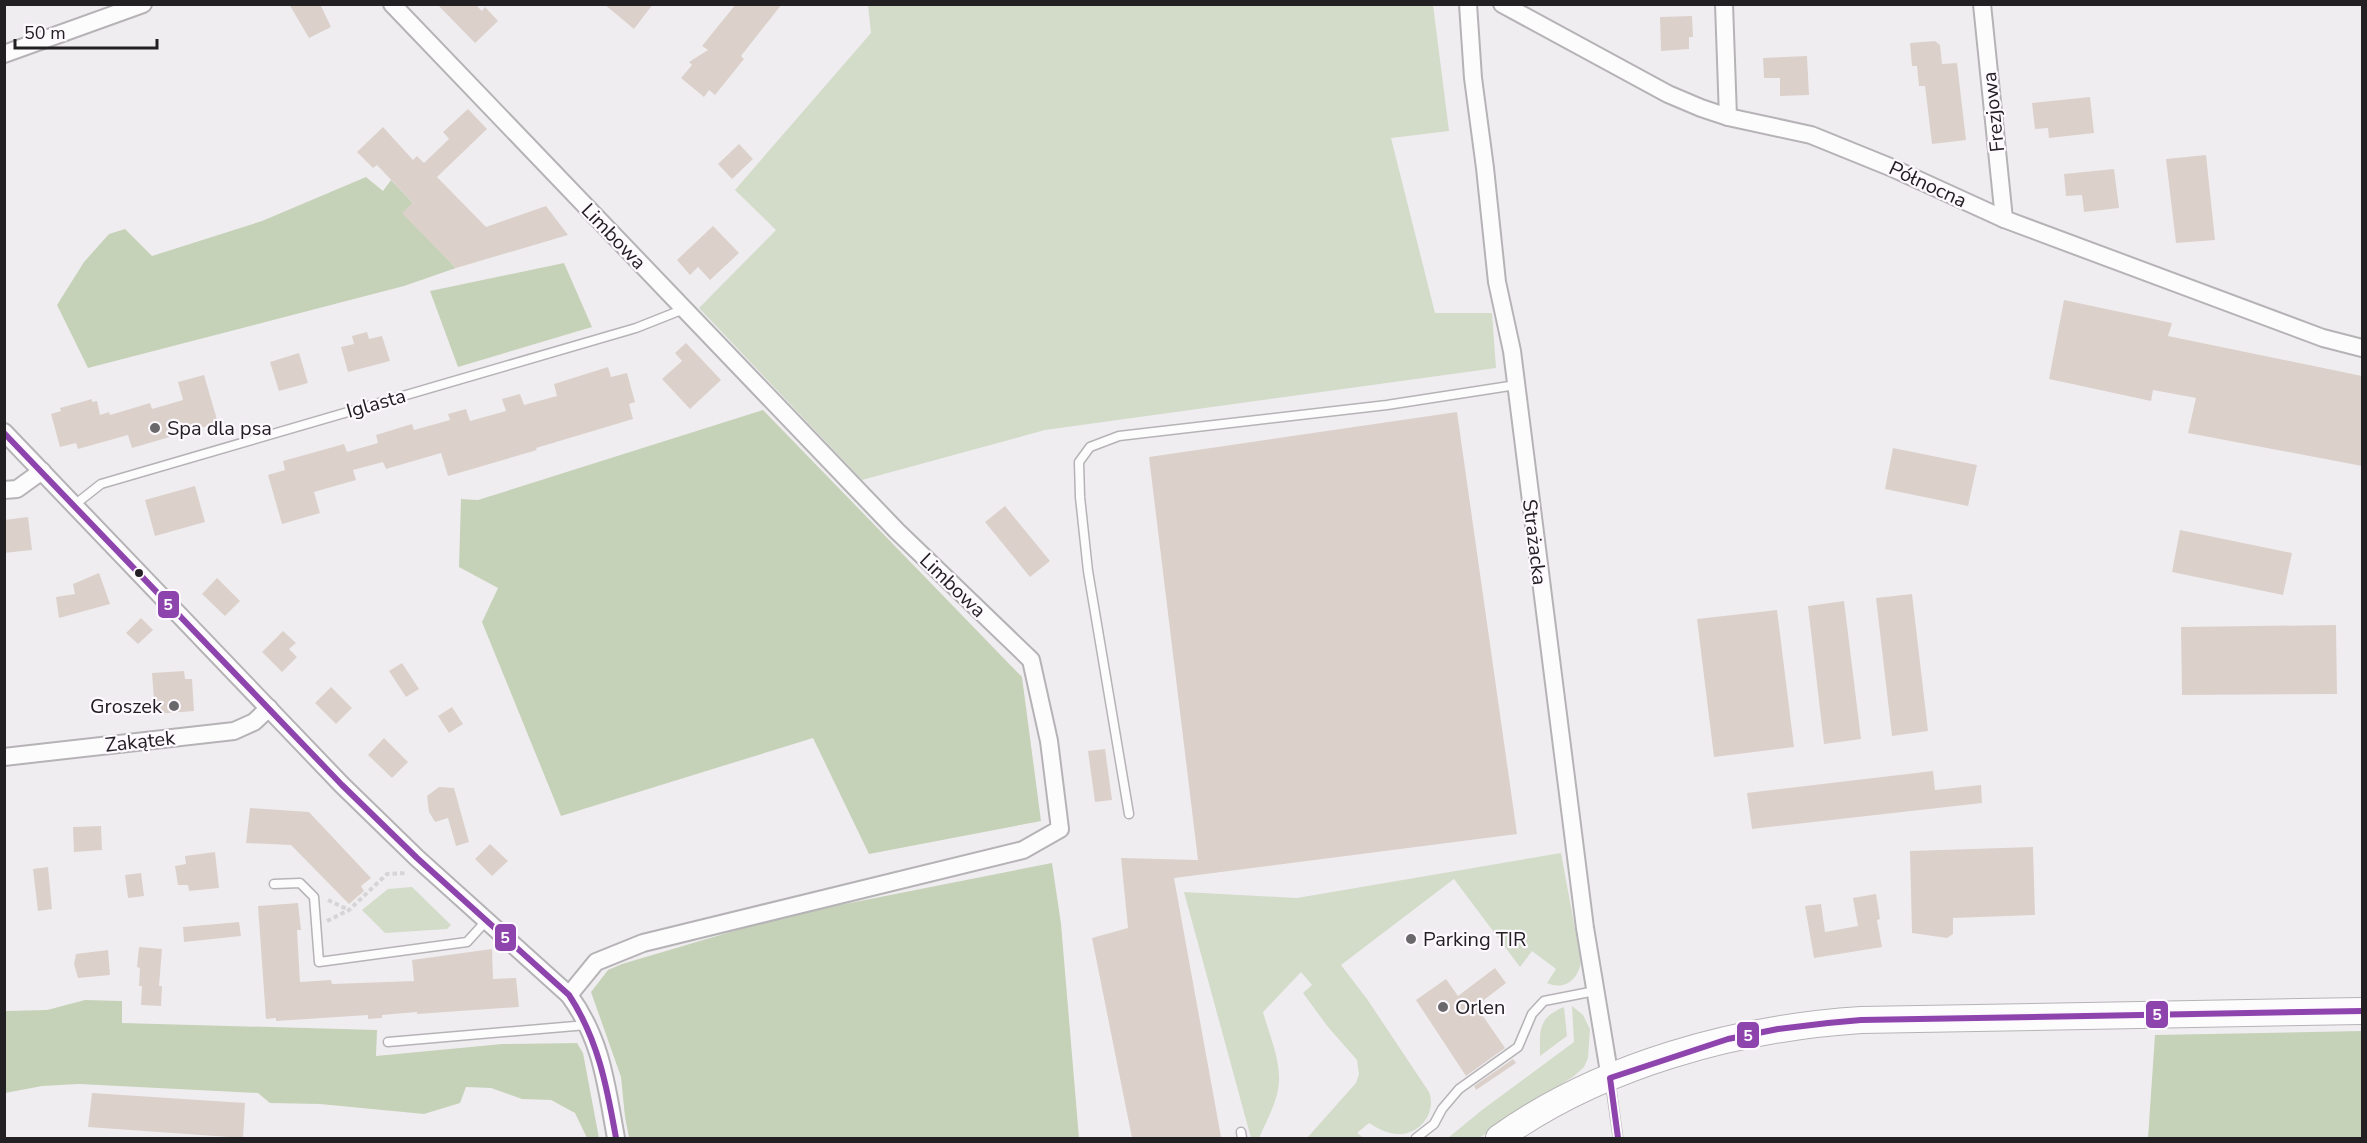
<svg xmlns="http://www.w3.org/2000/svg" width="2367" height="1143" viewBox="0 0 2367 1143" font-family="'Nunito Sans',sans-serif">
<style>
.green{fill:#d2dcc9}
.forest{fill:#c6d2b8}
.building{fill:#dbd1ca}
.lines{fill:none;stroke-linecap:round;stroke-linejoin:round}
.service-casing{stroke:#b6b3b6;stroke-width:11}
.minor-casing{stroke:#b6b3b6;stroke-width:20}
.primary-casing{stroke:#b6b3b6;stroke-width:28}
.path{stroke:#d6d5d6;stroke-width:4;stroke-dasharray:4.5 3;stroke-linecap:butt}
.service{stroke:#fdfcfd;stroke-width:8}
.minor{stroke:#fdfcfd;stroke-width:16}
.primary{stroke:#fdfcfd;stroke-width:26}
.bus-1-casing{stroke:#fdf9fe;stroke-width:10}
.bus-1{stroke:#8e44ad;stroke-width:6}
.poi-dot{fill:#6b686b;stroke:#fdf9fe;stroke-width:2}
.bus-dot{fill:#232023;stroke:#fdf9fe;stroke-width:2}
.labels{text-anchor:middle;stroke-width:4.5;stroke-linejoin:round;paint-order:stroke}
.street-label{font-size:20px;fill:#232023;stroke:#fdf9fe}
.poi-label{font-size:20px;fill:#232023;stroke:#fdf9fe;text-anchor:start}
.line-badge{stroke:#fdf9fe;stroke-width:2}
.badge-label{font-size:16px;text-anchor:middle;font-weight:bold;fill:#fff}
</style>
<rect width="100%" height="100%" fill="#f0edf1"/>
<g class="green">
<path d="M868,5H1433L1449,131L1391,138L1435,313H1492L1496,368L1045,430L862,480L699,308L776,230L735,190L871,33Z"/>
<path d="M1561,853L1581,961C1579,979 1565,991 1547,983L1556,969L1532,951L1520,967L1454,879L1341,965L1367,999L1429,1092C1437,1113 1419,1136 1396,1134C1386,1133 1377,1128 1369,1123L1357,1133L1364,1138H1307L1356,1083L1359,1074L1357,1060L1328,1027L1303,993L1312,985L1301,972L1263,1012C1269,1034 1280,1058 1279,1081C1278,1101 1267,1120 1259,1138H1251L1184,892L1297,898Z"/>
<path d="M412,887L451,925L447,929L385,933L362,910L388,889Z"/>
<path d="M1572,1006L1583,1015L1590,1029L1588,1058L1584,1067L1574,1076L1479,1138H1448L1482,1110L1574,1042Z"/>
<path d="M1564,1007L1567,1036L1540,1056C1540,1031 1537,1018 1564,1007Z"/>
</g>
<g class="forest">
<path d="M366,177L383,191L391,180L413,203L403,213L456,268L404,286L88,368L57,305L84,262L109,234L125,229L152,256L262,221Z"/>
<path d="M564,263L592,327L458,367L430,291Z"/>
<path d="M763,410L1022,677L1041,821L869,854L813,738L561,816L482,622L498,588L459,567L461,499L478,500Z"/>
<path d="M1052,863L1061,924L1079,1138H629L625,1117L621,1077L591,992L608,970L622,964L784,916Z"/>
<path d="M85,1000L122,1001V1023L377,1030L376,1056L502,1044L577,1043L583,1053L599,1138H587L575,1113L551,1100L522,1099L491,1088L466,1087L460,1103L424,1114L320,1104L270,1103L258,1093L217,1091L79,1084L42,1086L5,1093V1011L47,1010Z"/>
<path d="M2362,1031V1138H2148L2155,1035Z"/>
</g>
<g class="building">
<path d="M289,4H320L331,27L309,38Z"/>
<path d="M437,4H475L482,11L485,7L498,21L475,43Z"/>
<path d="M604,4H653L634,29Z"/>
<path d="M736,4H782L741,56L744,59L715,95L709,90L704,97L681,78L692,65L689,62L708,50L702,46Z"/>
<path d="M1692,16L1693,37H1689V49L1661,51L1660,17Z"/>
<path d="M1935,41L1940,45L1942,64L1957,63L1966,140L1932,144L1925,86H1919L1917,66H1912L1910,43Z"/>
<path d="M1807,56L1809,95L1780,96V78H1764L1763,58Z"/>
<path d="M2090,97L2094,133L2049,138L2048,128L2035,129L2032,103Z"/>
<path d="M468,109L487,129L437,177L486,227L546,206L568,235L456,268L402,213L413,203L377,165L373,168L357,152L383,127L413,160L417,156L424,163L449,139L443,132Z"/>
<path d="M739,144L753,159L732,179L718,164Z"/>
<path d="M2206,155L2215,240L2176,243L2166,159Z"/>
<path d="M2114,169L2119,208L2084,212L2082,195L2066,196L2064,174Z"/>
<path d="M713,226L739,253L710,280L698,267L690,275L677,260Z"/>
<path d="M2064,300L2172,323L2168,336L2362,376V466L2188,433L2196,398L2153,390L2151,401L2049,379Z"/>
<path d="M367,332L369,339L382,336L390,361L348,372L341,347L354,344L352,336Z"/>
<path d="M686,343L721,380L690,409L662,379L682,361L675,353Z"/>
<path d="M299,353L308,383L279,391L270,362Z"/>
<path d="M608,367L611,377L627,373L635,402L629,404L633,419L536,448L537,450L448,476L441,453L386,469L383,462L353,470L356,480L314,492L320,513L282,524L268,475L285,470L283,461L344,444L347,452L378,443L376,435L412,424L414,430L450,420L448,414L466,409L470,421L506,411L502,399L520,394L524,405L557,396L554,384Z"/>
<path d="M204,375L218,423L132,448L128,435L78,449L76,443L60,447L51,414L61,411L60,408L92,399V402L97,401L100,415L109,412L110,415L150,403L152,409L183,400L178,382Z"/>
<path d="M1457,412L1517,834L1174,878L1221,1137L1132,1138L1092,938L1128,928L1121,858L1198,860L1149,457Z"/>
<path d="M1893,448L1977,465L1968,506L1885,489Z"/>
<path d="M195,486L205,522L155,536L145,500Z"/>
<path d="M1005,506L1050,561L1030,577L985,522Z"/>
<path d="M28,517L32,550L4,553V520Z"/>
<path d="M2180,530L2292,553L2283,595L2172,572Z"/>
<path d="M99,573L110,604L59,618L56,597L75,594L73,584Z"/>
<path d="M217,578L240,601L225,616L202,594Z"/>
<path d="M1912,594L1928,731L1892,736L1876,598Z"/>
<path d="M1844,601L1861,739L1824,744L1808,606Z"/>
<path d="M1777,610L1794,747L1714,757L1697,619Z"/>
<path d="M141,618L153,630L138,644L126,633Z"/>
<path d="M2336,625L2337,694L2182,695L2181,627Z"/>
<path d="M283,631L296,643L289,649L297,657L282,672L262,652Z"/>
<path d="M402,663L419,689L406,697L389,671Z"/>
<path d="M184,671L185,679H192L194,711L155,714L152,673Z"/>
<path d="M331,687L352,708L336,724L315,703Z"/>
<path d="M452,707L463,724L449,733L438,716Z"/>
<path d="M384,738L408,762L392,778L368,755Z"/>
<path d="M1105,749L1112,800L1095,802L1088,751Z"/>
<path d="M1933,771L1935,790L1981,785L1982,803L1752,829L1747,793Z"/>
<path d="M439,787L454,788L469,842L456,846L448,818L435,822L429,812L427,796Z"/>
<path d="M250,808L309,812L371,878L361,886L364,891L349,904L291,845L246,843Z"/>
<path d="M101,826L102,850L74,852L73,827Z"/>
<path d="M490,844L508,861L492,876L475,859Z"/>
<path d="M2033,847L2035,915L1953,918V934L1947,938L1912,933L1910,851Z"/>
<path d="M215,852L219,888L189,891L188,885H178L175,866L186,864L185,856Z"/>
<path d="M48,867L52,909L38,911L33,869Z"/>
<path d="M141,873L144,896L128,898L125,875Z"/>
<path d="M1876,894L1880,919L1877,920L1882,947L1814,958L1805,906L1821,904L1825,932L1858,926L1853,898Z"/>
<path d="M298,903L301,930H297L300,982L331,980L332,984L414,981L412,960L492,949L493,979L516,978L519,1007L417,1014V1012L382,1015V1018L368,1019V1015L276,1021V1018L266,1019L258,906Z"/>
<path d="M239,922L241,936L184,942L183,927Z"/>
<path d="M139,947L162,949L159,986H162L161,1006L141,1005L142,986H139L140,968L137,967Z"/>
<path d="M108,950L110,975L78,978L74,964L76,954Z"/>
<path d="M1495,968L1506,983L1476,1006L1505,1048L1466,1076L1416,1000L1446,979L1458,996Z"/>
<path d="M1513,1059L1516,1063L1476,1090L1474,1086Z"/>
<path d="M92,1093L245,1103L243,1138L88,1127Z"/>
</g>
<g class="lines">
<g class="service-casing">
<g id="service">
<path d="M73,506L101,484L636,328L684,309"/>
<path d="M1129,814L1088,571L1080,497L1079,462L1090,447L1119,436L1387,405L1516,385"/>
<path d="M274,884L300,883L314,897L319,962L467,942L487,920"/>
<path d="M388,1042L587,1025"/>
<path d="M1610,1080L1618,1138"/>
<path d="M1241,1132L1242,1138"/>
<path d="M1416,1138L1434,1124L1442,1109L1459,1089L1518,1047L1532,1014L1544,1001L1595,991"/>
</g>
</g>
<g class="minor-casing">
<g id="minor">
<path d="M392,4L897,531L1031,660L1049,741L1060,829L1023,850L643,943L596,962L569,995"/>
<path d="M1468,4L1473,78L1485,168L1497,282L1512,351L1585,928L1610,1078"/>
<path d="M1502,4L1668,94L1701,108L1728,117L1811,135L1890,167L2004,219L2323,338L2362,348"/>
<path d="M1724,4L1728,117"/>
<path d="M1982,4L2004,219"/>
<path d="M4,54L143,4"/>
<path d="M4,432L342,785L417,858L569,995C602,1040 606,1084 616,1138"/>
<path d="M4,490L17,489L42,471"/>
<path d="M4,757L234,731L254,722L269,708"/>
</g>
</g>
<g class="primary-casing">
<path id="primary" d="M1499,1138C1601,1065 1737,1028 1861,1020L2362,1011"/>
</g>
<g class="path">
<path d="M328,900L349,910"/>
<path d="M327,921L349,910L387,874L407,873"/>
</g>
<use href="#service" class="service"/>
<use href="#minor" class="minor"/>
<use href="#primary" class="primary"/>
<g class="bus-1-casing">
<g id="bus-1">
<path d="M4,433L342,785L417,858L569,995C598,1039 607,1087 616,1138"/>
<path d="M1618,1138L1610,1078L1728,1039L1778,1029L1828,1023L1861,1020L2362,1011"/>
</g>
</g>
<use href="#bus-1" class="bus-1"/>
</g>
<g class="poi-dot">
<circle cx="155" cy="428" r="6"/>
<circle cx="174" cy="706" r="6"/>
<circle cx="1411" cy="939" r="6"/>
<circle cx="1443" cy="1007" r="6"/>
</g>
<circle class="bus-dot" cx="139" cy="573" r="5"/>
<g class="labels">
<g class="street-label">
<text transform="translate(1993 112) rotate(-96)" y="7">Frezjowa</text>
<text transform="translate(1928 184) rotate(25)" y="7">Północna</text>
<text transform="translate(614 236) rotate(46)" y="7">Limbowa</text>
<text transform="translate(376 403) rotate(-16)" y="7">Iglasta</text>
<text transform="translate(1535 542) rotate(83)" y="7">Strażacka</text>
<text transform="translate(953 585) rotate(44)" y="7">Limbowa</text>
<text transform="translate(140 741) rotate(-6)" y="7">Zakątek</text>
</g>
<g class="poi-label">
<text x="167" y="435">Spa dla psa</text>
<text x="162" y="713" text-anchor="end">Groszek</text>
<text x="1423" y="946">Parking TIR</text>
<text x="1455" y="1014">Orlen</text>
</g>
</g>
<g class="line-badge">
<rect x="157" y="590" width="23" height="29" rx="6" fill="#8e44ad"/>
<rect x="494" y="923" width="23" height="29" rx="6" fill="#8e44ad"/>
<rect x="2145" y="1000" width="24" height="29" rx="6" fill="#8e44ad"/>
<rect x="1736" y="1021" width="24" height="28" rx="6" fill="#8e44ad"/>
</g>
<g class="badge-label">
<text x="168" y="610">5</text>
<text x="505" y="943">5</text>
<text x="2157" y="1020">5</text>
<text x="1748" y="1041">5</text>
</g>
<rect width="2367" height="1143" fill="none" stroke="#232023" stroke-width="12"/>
<path d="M15 39v9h142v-9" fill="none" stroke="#232023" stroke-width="3"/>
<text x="24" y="39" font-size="18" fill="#232023" stroke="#fdf9fe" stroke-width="4.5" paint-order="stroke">50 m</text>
</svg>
